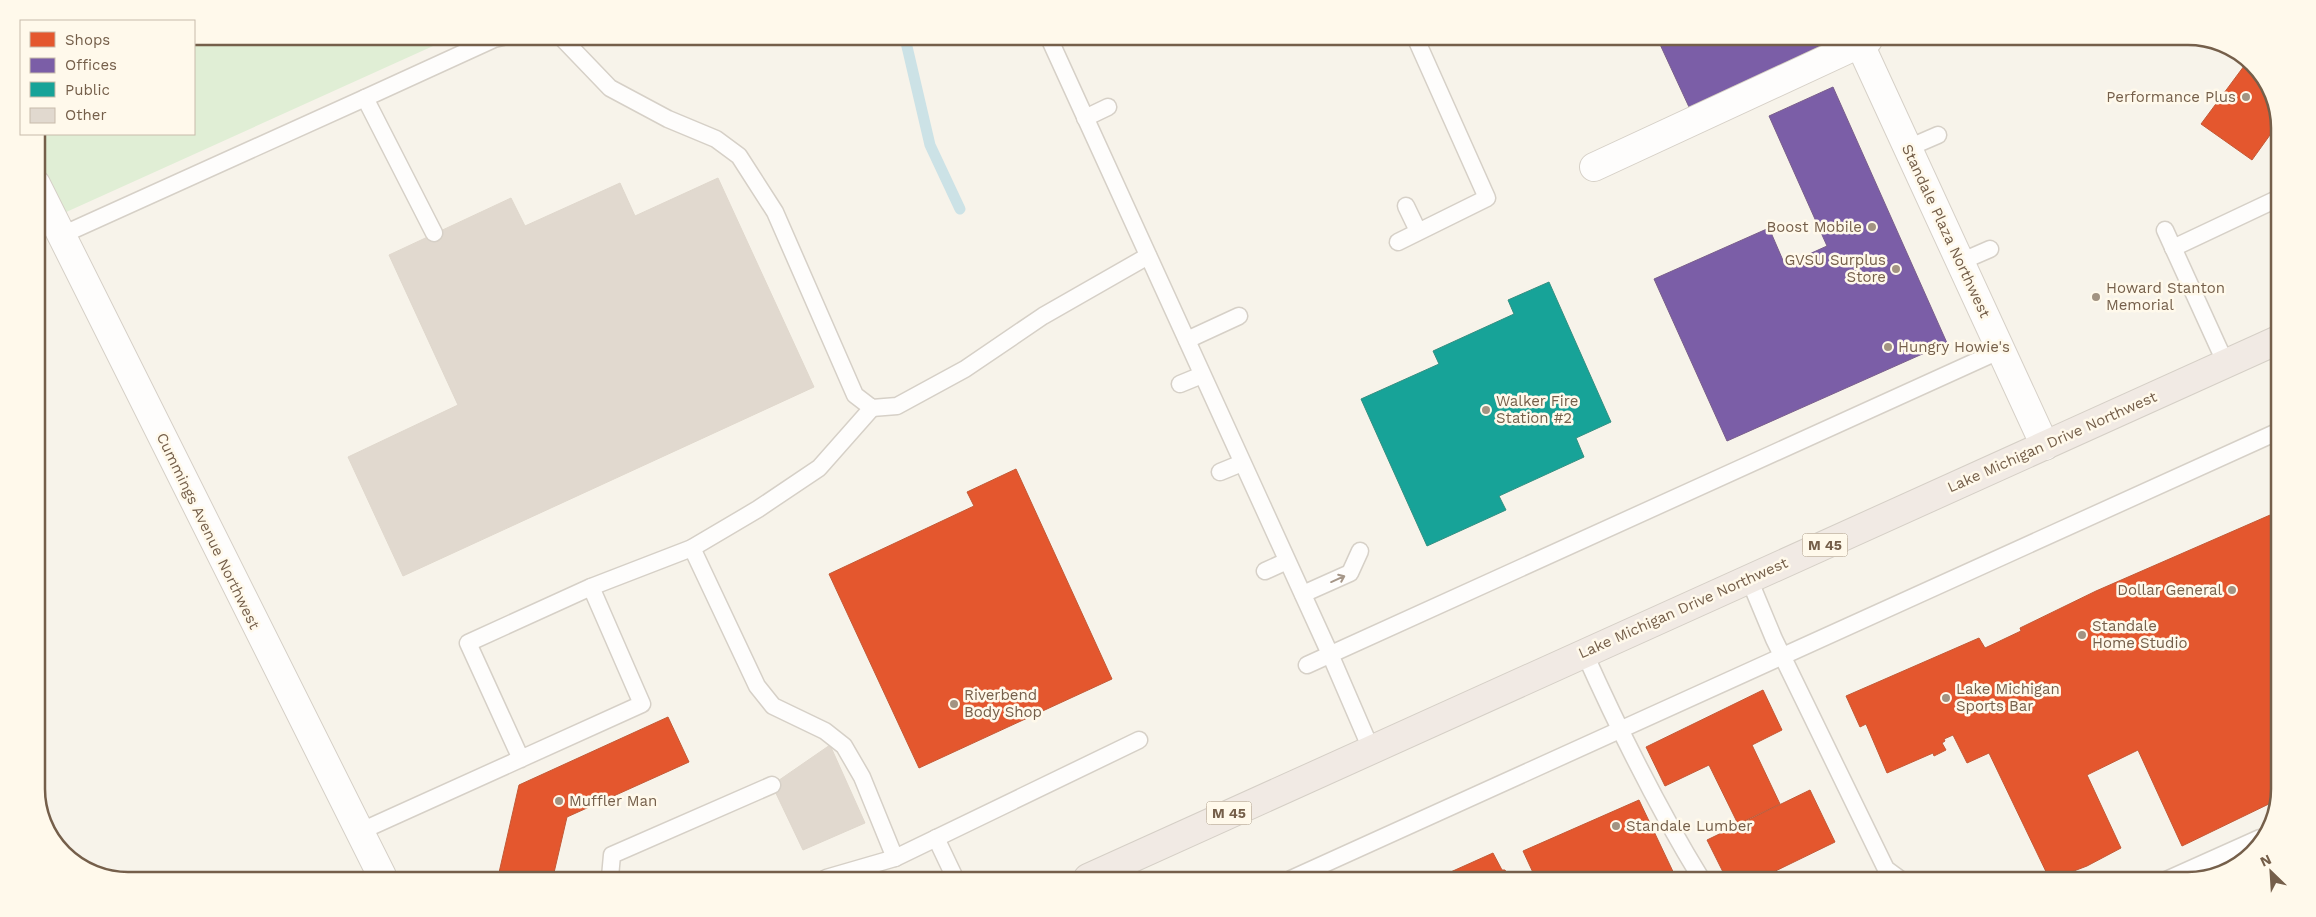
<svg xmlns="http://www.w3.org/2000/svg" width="2316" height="917" viewBox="0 0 2316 917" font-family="'Work Sans',sans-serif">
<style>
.green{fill:#e0eed5}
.shops{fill:#e4572e;stroke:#c35936}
.offices{fill:#7b5ea7;stroke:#795e8b}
.public{fill:#17a398;stroke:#338f81}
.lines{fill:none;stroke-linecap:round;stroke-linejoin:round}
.stream{stroke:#cce2e6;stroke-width:11}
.building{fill:#e1d9cf;stroke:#e0d8cd}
.lane-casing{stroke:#d6d0c7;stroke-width:19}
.street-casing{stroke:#d6d0c7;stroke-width:30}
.highway-casing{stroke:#d5cfc6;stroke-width:30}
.lane{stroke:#fefdfc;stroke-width:16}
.street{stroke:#fefdfc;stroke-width:28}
.highway{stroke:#f1eae4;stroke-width:28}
.oneway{stroke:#a59688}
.poi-dot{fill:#a29382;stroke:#fff9eb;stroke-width:2}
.labels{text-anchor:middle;stroke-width:5;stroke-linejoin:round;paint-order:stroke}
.shield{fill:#fff9eb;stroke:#9e8d7a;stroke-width:1}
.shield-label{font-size:14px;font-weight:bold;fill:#755f4a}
.poi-label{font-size:15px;fill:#755f4a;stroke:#fff9eb;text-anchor:start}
.street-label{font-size:15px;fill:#755f4a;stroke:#fff9eb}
.rim{fill:none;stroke:#755f4a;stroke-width:2.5}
</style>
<rect width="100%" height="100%" fill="#f7f3ea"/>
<path class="green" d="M194,36L453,37L53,218L36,185V134H194Z"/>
<g class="shops">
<path d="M2247,62L2261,72L2280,121L2252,160L2201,124Z"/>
<path d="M1016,469L1112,679L919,768L829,574L974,506L967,492Z"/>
<path d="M2277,512L2275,801L2182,846L2138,750L2087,775L2121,848L2087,866L2050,880L1989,753L1967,763L1953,735L1944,739L1945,741L1942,743L1946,750L1934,756L1933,753L1887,773L1866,724L1860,727L1846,696L1979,638L1985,648L2021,631L2020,628L2096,591Z"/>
<path d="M1763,690L1782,730L1752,745L1780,804L1738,824L1709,765L1665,786L1646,747Z"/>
<path d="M668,717L689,762L567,817L553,877H498L519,785Z"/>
<path d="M1810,790L1835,842L1757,880H1727L1707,840Z"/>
<path d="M1639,800L1677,880L1536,879L1523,851Z"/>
<path d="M1493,853L1502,870H1505L1510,879H1435Z"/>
</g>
<g class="offices">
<path d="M1658,40H1828L1829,42L1689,107Z"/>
<path d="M1833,87L1947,343L1727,441L1654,279L1769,228L1785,265L1827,246L1769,116Z"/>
</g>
<path class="public" d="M1549,282L1611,422L1576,438L1584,457L1499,496L1506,510L1427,546L1361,399L1439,364L1433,351L1514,314L1508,300Z"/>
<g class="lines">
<path class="stream" d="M905,38L930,145L960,209"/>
</g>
<g class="building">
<path d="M718,178L814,387L403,576L348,457L458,405L389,255L511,198L525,226L620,183L635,216Z"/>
<path d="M830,745L865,823L803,850L772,785Z"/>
</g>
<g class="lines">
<g class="lane-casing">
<g id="lane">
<path d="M561,37L610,88L668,119L716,139L739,156L775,212L855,395L872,408L897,406L965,369L1043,316L1148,256"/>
<path d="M1049,38L1330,654L1371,749"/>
<path d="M365,98L494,39L503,37"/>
<path d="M1085,118L1108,107"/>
<path d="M1908,148L1938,135"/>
<path d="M1406,206L1418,231"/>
<path d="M2165,230L2226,364"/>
<path d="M62,235L365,98L434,233"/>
<path d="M1398,242L1487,198L1416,39"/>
<path d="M2173,248L2279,198"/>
<path d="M1960,262L1990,249"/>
<path d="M1187,340L1239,316"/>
<path d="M1180,384L1202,375"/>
<path d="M1220,472L1242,463"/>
<path d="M692,548L757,686L773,706L825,731L844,746L862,777L895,858"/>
<path d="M1265,571L1287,561"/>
<path d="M1749,579L1774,639L1886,869L1901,880"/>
<path d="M591,587L692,548L758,509L819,468L872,408"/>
<path d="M1303,594L1350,573L1360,551"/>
<path d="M1584,652C1619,730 1657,807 1702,880"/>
<path d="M1307,665L2001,350"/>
<path d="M359,832L642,704L591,587L468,643L521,759"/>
<path d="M936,838L955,878"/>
<path d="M610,877L612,855L772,785"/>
<path d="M826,878L895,858L1139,740"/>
<path d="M1291,879L2277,432"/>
<path d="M2164,881L2260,838"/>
</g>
</g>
<g class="street-casing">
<g id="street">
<path d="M1858,40L2045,446"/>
<path d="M1594,167L1868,40"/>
<path d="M36,184L382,876"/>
</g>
</g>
<g class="highway-casing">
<path id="highway" d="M1088,878L2278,340"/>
</g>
<use href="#lane" class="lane"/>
<use href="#street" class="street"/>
<use href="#highway" class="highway"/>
</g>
<defs><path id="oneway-shaft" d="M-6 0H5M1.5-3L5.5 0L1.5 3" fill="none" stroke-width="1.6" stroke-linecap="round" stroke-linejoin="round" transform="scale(1.25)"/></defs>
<use class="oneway" href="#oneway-shaft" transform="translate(1338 579) rotate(-24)"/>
<g class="poi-dot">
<circle cx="2246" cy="97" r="5"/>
<circle cx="1872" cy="227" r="5"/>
<circle cx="1896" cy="269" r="5"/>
<circle cx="2096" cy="297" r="5"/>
<circle cx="1888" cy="347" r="5"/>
<circle cx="1486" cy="410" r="5"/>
<circle cx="2232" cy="590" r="5"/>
<circle cx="2082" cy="635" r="5"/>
<circle cx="1946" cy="698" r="5"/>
<circle cx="954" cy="704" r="5"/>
<circle cx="559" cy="801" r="5"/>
<circle cx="1616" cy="826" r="5"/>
</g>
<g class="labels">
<g class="shield">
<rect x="1802.5" y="533.5" width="45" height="23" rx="4"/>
<rect x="1206.5" y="801.5" width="45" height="23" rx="4"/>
</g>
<g class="shield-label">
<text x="1825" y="550">M 45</text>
<text x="1229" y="818">M 45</text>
</g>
<g class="poi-label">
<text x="2236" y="102" text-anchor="end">Performance Plus</text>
<text x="1862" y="232" text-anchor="end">Boost Mobile</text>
<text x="1886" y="265" text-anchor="end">GVSU Surplus<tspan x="1886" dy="17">Store</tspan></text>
<text x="2106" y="293">Howard Stanton<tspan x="2106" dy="17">Memorial</tspan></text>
<text x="1898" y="352">Hungry Howie's</text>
<text x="1496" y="406">Walker Fire<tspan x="1496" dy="17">Station #2</tspan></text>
<text x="2222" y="595" text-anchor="end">Dollar General</text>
<text x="2092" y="631">Standale<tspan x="2092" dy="17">Home Studio</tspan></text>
<text x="1956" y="694">Lake Michigan<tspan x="1956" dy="17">Sports Bar</tspan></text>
<text x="964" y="700">Riverbend<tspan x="964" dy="17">Body Shop</tspan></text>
<text x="569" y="806">Muffler Man</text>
<text x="1626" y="831">Standale Lumber</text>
</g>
<g class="street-label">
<text transform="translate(1946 231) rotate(65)" y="5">Standale Plaza Northwest</text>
<text transform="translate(2052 442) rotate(-24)" y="5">Lake Michigan Drive Northwest</text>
<text transform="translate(208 531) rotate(64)" y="5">Cummings Avenue Northwest</text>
<text transform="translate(1683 608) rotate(-24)" y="5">Lake Michigan Drive Northwest</text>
</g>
</g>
<path d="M0 0H2316V917H0ZM128 45H2188A83 83 0 0 1 2271 128V789A83 83 0 0 1 2188 872H128A83 83 0 0 1 45 789V128A83 83 0 0 1 128 45Z" fill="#fff9eb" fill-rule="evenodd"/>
<path class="rim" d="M128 45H2188A83 83 0 0 1 2271 128V789A83 83 0 0 1 2188 872H128A83 83 0 0 1 45 789V128A83 83 0 0 1 128 45Z"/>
<rect x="20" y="20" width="175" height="115" fill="#fff9eb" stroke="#c8bbab"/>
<rect x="30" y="32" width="25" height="15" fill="#e4572e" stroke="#c8bbab"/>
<text x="65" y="45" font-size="15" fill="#755f4a">Shops</text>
<rect x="30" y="58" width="25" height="15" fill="#7b5ea7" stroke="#c8bbab"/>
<text x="65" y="70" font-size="15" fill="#755f4a">Offices</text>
<rect x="30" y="82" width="25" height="15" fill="#17a398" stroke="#c8bbab"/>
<text x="65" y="95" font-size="15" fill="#755f4a">Public</text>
<rect x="30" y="108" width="25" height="15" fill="#e1d9cf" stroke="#c8bbab"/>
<text x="65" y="120" font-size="15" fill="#755f4a">Other</text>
<g transform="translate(2271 872) rotate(335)" stroke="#fff9eb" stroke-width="4" paint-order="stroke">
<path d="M0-4L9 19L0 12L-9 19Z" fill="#755f4a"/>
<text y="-8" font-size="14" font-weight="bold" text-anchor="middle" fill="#755f4a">N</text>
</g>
</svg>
